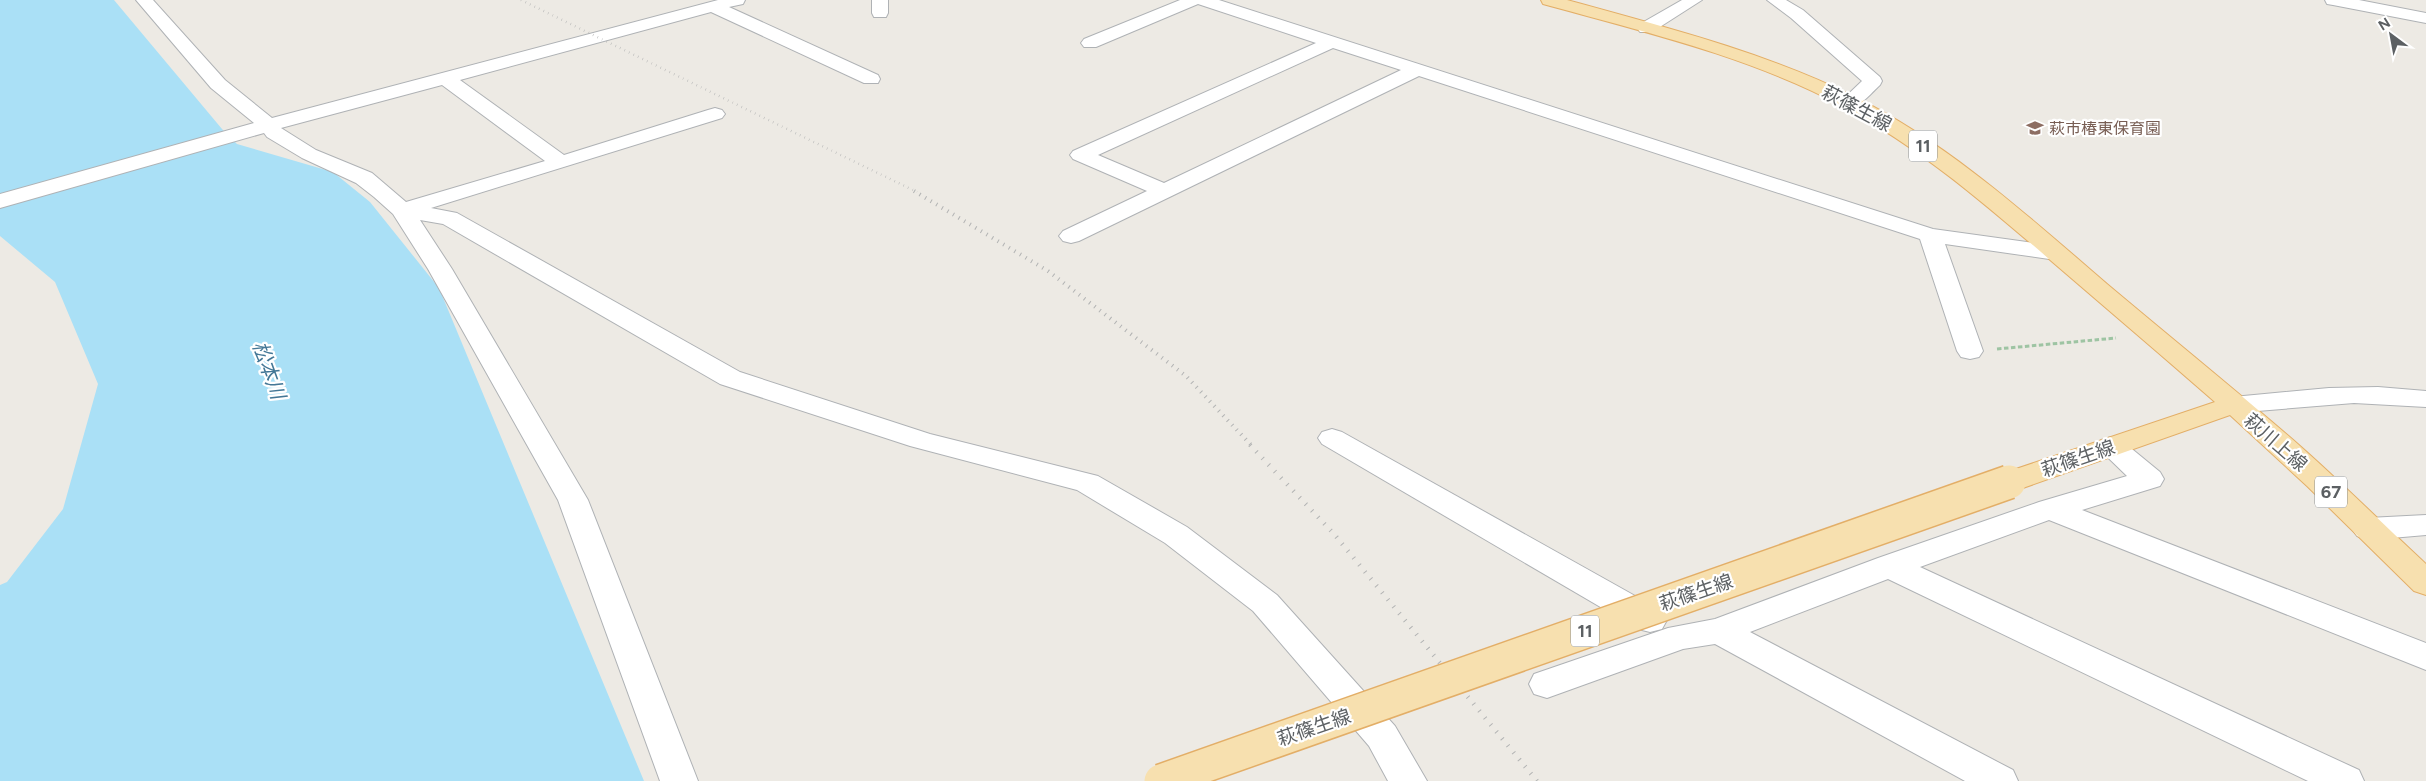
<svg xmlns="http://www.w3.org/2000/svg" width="2426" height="781" viewBox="0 0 2426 781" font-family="Figtree,'Noto Sans JP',sans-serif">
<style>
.water{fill:#aae0f6}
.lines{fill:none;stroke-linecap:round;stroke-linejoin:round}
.minor-casing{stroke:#afb2b5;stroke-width:2}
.major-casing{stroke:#e3ae67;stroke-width:2}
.path{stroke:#9ec4a3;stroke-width:3;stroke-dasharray:4.5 2.5;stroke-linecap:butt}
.minor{fill:#fff;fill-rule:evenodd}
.major{fill:#f7e0af;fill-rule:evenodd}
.rail-far2{stroke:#b2b3b3;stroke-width:2.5;stroke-dasharray:0.5 4.5;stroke-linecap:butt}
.rail-far1{stroke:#b2b3b3;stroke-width:4;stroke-dasharray:1 5.5;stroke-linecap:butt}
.rail{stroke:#b2b3b3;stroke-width:4.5;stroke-dasharray:1 8;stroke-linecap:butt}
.major-bridge-casing{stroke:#e3ae67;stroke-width:36;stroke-linecap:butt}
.major-bridge{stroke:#f7e0af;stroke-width:33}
.labels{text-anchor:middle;stroke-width:4.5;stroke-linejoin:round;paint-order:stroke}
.far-education-label{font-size:16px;fill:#785e54;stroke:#fff;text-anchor:start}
.shield{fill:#fff;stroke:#8d9092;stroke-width:1}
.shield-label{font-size:18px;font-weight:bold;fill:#5c6063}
.street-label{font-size:19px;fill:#5c6063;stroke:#fff}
.water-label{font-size:20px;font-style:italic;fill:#437796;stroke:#fff}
</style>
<rect width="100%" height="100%" fill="#edeae4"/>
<path class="water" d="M0,0H114L222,129L237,144L333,172L370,202L439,288L644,781H0V585L7,582L63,509L98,384L55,282L0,236Z"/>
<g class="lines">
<g class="minor-casing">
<g id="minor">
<path d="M136,0H153L225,80L272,118L718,0H745L743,4L729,7L878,75L880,79L878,83H864L711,12L460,80L564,155L708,110L715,108L722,110L725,114L722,118L431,208L457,213L740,372L930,434L1098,476L1187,527L1277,595L1395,726L1427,781H1388L1369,746L1253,611L1165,543L1077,490L910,446L720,384L443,224L420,220L452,269L588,500L698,781H660L558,500L428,269L393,214L374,197L356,183L302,158L267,137L264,133L0,208V194L254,123L211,88ZM442,85L545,161L406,202L372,173L316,150L281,128Z"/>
<path d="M872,0H888V13L886,17H874L872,13Z"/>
<path d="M1180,0H1219L1933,229L2056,246L2064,248L2068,253L2064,258L2056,260L1945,244L1983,351L1979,357L1970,359L1961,357L1957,351L1920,239L1419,76L1079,241L1071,243L1063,241L1059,236L1063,231L1147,191L1073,159L1070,155L1073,151L1316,43L1198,4L1096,47H1084L1081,43L1084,39ZM1333,48L1401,70L1164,183L1098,155Z"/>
<path d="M1682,0H1702L1652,32H1640L1637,28L1640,24Z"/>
<path d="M1767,0H1786L1803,10L1880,77L1882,81L1880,85C1869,95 1859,110 1843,106L1840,102L1862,81L1791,18Z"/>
<path d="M2325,0H2359L2426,13V23L2333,5L2327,4Z"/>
<path d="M2378,387L2426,391V407L2354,403L2233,413L2223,411L2219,405L2223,399L2233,397L2329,388Z"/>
<path d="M1332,429L1342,432L1662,611L1667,620L1662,629L1650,632L1638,629L1322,444L1318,438L1322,432Z"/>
<path d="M2111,437L2121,440L2160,472L2164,479L2160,486L2082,510L2426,643V670L2049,520L1920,567L2359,770L2364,781H2308L1888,579L1750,632L2013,770L2018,781H1965L1715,644L1683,649L1547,698L1534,694L1529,684L1534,674L1668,628L1715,619L1878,558L2039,502L2127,476L2096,446L2101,440Z"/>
<path d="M2426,515V535L2368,540L2357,536L2352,529L2357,522L2368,518Z"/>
</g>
</g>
<g class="major-casing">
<path id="major" d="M1541,0H1567C1665,27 1764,52 1855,97C1949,144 2028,216 2107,284C2171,338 2237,391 2300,446C2343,484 2384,525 2426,564V595L2414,591L2307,486L2230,415L2020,489L2009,492L1998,489L1994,482L1998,475L2215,402C2160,354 2104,306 2049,259C1984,203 1920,148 1844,107C1751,57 1645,32 1543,4Z"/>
</g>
<path class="path" d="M1997,349L2116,338"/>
<use href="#minor" class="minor"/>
<use href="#major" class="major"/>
<path class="rail-far2" d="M521,0L917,192"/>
<path class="rail-far1" d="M914,191L1048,271L1186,376L1252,446"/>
<path class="rail" d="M1250,445L1334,534L1537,781"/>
<g class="major-bridge-casing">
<path id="major-bridge" d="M1161,781L2009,482"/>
</g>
<use href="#major-bridge" class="major-bridge"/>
</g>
<defs>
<g id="school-bare" transform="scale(1.35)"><path d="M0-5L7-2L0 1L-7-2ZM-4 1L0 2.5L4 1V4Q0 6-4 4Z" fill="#8d6e63" stroke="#fff" stroke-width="2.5" paint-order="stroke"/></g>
</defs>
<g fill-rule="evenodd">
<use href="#school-bare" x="2035" y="128"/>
</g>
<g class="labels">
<g class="far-education-label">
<text x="2049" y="134">萩市椿東保育園</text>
</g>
<g class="shield">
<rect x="1909" y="130.5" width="28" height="31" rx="4"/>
<rect x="2315" y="476.5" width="32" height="31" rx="4"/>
<rect x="1571" y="615.5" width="28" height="31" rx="4"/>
</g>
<g class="shield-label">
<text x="1923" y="152">11</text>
<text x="2331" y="498">67</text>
<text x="1585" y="637">11</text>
</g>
<g class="street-label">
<text transform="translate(1857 108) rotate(28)" y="7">萩篠生線</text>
<text transform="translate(2276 442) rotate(41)" y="7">萩川上線</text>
<text transform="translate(2078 458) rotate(-19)" y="7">萩篠生線</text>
<text transform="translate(1696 592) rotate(-19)" y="7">萩篠生線</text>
<text transform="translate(1314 727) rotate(-19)" y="7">萩篠生線</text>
</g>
<g class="water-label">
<text transform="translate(269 370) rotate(70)" y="7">松本川</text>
</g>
</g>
<g transform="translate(2391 35) rotate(328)" stroke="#ffffff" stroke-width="4" paint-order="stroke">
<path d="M0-4L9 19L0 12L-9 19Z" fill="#5c6063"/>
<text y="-8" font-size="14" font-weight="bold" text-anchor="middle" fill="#5c6063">N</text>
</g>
</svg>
